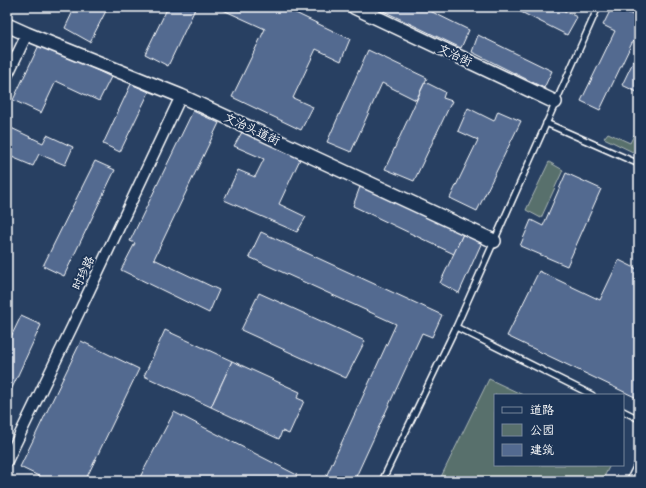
<svg xmlns="http://www.w3.org/2000/svg" width="646" height="488" viewBox="0 0 646 488" font-family="'Comic Neue','LXGW WenKai TC',sans-serif">
<style>
.green{fill:#586f6c;stroke:#acb7b6}
.building{fill:#536a90;stroke:#fff}
.lines{fill:none;stroke-linecap:round;stroke-linejoin:round}
.service-casing{stroke:#fff;stroke-width:8}
.minor-casing{stroke:#fff;stroke-width:13}
.tertiary-casing{stroke:#fff;stroke-width:16}
.service{stroke:#1d3557;stroke-width:5}
.minor{stroke:#1d3557;stroke-width:10}
.tertiary{stroke:#1d3557;stroke-width:13}
.labels{text-anchor:middle;stroke-width:4;stroke-linejoin:round;paint-order:stroke}
.street-label{font-size:12px;fill:#fff;stroke:#1d3557}
</style>
<rect width="100%" height="100%" fill="#284062"/>
<filter id="ink" filterUnits="userSpaceOnUse"><feTurbulence type="fractalNoise" baseFrequency=".025" numOctaves="2"/><feDisplacementMap in="SourceGraphic" scale="8" xChannelSelector="R" yChannelSelector="G"/><feConvolveMatrix kernelMatrix="1 2 1 2 8 2 1 2 1" color-interpolation-filters="sRGB"/></filter>
<g filter="url(#ink)">
<g class="green">
<path d="M608,133L630,143L634,135L639,137V146L637,151L639,152V155L604,138Z"/>
<path d="M549,162L563,170L541,218L526,210Z"/>
<path d="M489,379L523,395H495V465H610L602,481H439Z"/>
</g>
<g class="building">
<path d="M75,7H108L90,42L65,28Z"/>
<path d="M168,7H196L168,66L145,54Z"/>
<path d="M222,7H283L350,39L341,61L316,49L293,98L313,107L301,130L232,97L265,29L221,9Z"/>
<path d="M375,7H422L469,30L461,48Z"/>
<path d="M511,7H556L577,17L567,35Z"/>
<path d="M612,7H616L639,18V44L633,41L600,110L581,101L615,31L603,25Z"/>
<path d="M478,35L552,71L544,88L472,52Z"/>
<path d="M40,43L111,77L99,101L56,81L41,113L13,100Z"/>
<path d="M368,50L427,78L416,100L382,83L351,152L327,142Z"/>
<path d="M634,60L639,62V93L622,85Z"/>
<path d="M425,82L445,92L443,98L452,101L414,181L385,169Z"/>
<path d="M131,84L149,92L120,152L103,144Z"/>
<path d="M468,108L494,121L498,111L521,121L477,211L450,198L478,140L458,131Z"/>
<path d="M193,111L219,123L154,259L219,290L209,313L121,270L135,243L130,241Z"/>
<path d="M7,126L43,143L47,135L73,147L65,165L39,154L33,166L7,155Z"/>
<path d="M245,127L302,155L279,204L306,217L297,232L224,200L238,170L255,177L264,159L234,146Z"/>
<path d="M95,161L115,170L64,276L43,266Z"/>
<path d="M566,173L601,189L567,266L520,246L531,220L543,226Z"/>
<path d="M361,184L463,234L454,254L353,206Z"/>
<path d="M261,232L442,315L432,337L422,333L354,481H324L396,324L249,257Z"/>
<path d="M463,234L482,242L459,293L440,283Z"/>
<path d="M619,260L639,270V399L507,336L539,271L600,300Z"/>
<path d="M259,293L365,341L346,378L241,330Z"/>
<path d="M21,316L41,325L7,399V345Z"/>
<path d="M165,330L232,361L211,407L144,376Z"/>
<path d="M81,341L139,369L85,481H49L20,467Z"/>
<path d="M232,361L300,392L297,398L304,401L289,434L282,431L279,439L211,407Z"/>
<path d="M174,412L297,475L293,481H138Z"/>
</g>
<g class="lines">
<g class="service-casing">
<g id="service">
<path d="M546,123L639,164"/>
<path d="M456,327L592,395"/>
<path d="M623,411L639,419"/>
<path d="M382,481L456,327L598,7"/>
<path d="M629,481L639,461"/>
</g>
</g>
<g class="minor-casing">
<g id="minor">
<path d="M7,76L27,34"/>
<path d="M7,461L72,327L181,96"/>
</g>
</g>
<g class="tertiary-casing">
<g id="tertiary">
<path d="M354,7L555,102"/>
<path d="M7,25L27,34L181,96L494,241"/>
</g>
</g>
<use href="#service" class="service"/>
<use href="#minor" class="minor"/>
<use href="#tertiary" class="tertiary"/>
</g>
</g>
<g class="labels">
<g class="street-label">
<text transform="translate(455 55) rotate(25)" y="4">文治街</text>
<text transform="translate(252 129) rotate(25)" y="4">文治头道街</text>
<text transform="translate(83 273) rotate(-65)" y="4">时珍路</text>
</g>
</g>
<rect width="646" height="488" fill="none" stroke="#1d3557" stroke-width="24"/>
<rect x="12" y="12" width="622" height="464" fill="none" stroke="#fff" stroke-width="1.5" filter="url(#ink)"/>
<rect x="494" y="394" width="130" height="72" fill="#1d3557" stroke="#77869a"/>
<rect x="502" y="407" width="20" height="6" fill="#1d3557" stroke="#77869a"/>
<text x="530" y="414" font-size="12" fill="#ffffff">道路</text>
<rect x="502" y="424" width="20" height="12" fill="#586f6c" stroke="#77869a"/>
<text x="530" y="434" font-size="12" fill="#ffffff">公园</text>
<rect x="502" y="444" width="20" height="12" fill="#536a90" stroke="#77869a"/>
<text x="530" y="454" font-size="12" fill="#ffffff">建筑</text>
</svg>
